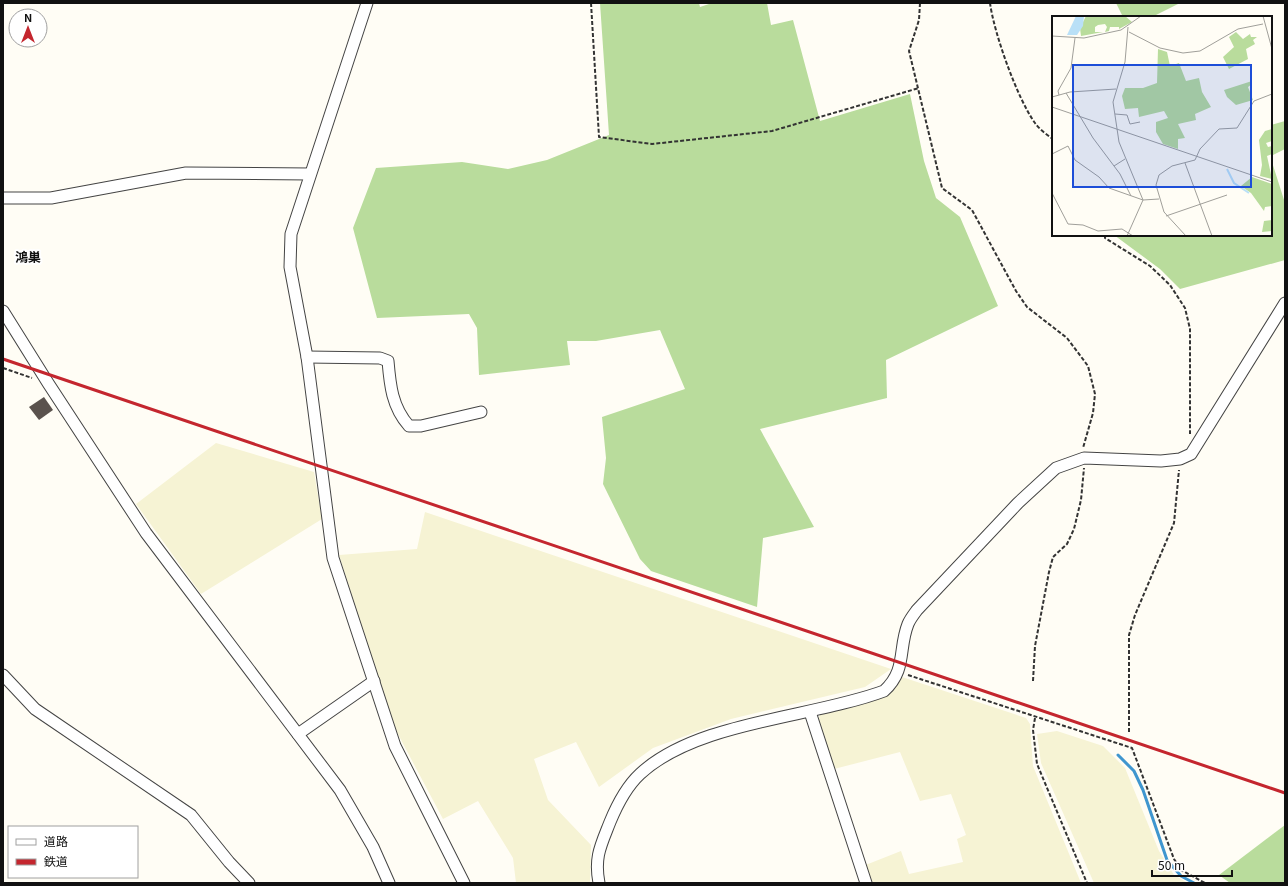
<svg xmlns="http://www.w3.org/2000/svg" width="1288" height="886" viewBox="0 0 1288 886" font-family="Georgia,'Noto Sans JP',serif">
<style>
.farmland{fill:#f6f3d4}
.forest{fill:#b9dc9c}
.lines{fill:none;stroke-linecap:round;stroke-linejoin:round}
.stream{stroke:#3f96cf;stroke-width:3}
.building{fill:#5a524d}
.minor-casing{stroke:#444;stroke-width:13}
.path{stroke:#333;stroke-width:2;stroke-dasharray:4 2;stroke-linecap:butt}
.minor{stroke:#fff;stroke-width:11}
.rail{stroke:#c4262e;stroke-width:3}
.labels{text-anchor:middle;stroke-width:4;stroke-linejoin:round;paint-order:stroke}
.quarter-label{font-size:13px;font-weight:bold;fill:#111;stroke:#fff}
.inset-river{fill:none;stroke:#b9e0f7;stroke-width:2}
.inset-road{fill:none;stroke:#a09f9a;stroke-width:1}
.view{fill:#1d4ed8;fill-opacity:0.15;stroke:#1d4ed8;stroke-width:2}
.inset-edge{fill:none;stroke:#111;stroke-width:2}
</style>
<rect width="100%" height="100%" fill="#fffdf5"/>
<g class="farmland">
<path d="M216,443L314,472L322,519L201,594L136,504Z"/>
<path d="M425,512L891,669L865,687L731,719L653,748L599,787L576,742L534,759L548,800L591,845L590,883H516L513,858L478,801L443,819L391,721L339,555L417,549Z"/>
<path d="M902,677L1026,718L1030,724L1033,766L1081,883H869L863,866L901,851L909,874L963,862L957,839L966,835L951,794L920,801L900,752L834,769L818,719L821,713L889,694L897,686Z"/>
<path d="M1057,731L1103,746L1125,768L1159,851L1174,875L1188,883H1094L1041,763L1037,734Z"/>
</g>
<g class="forest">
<path d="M600,3H699L700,7L712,3H767L771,25L793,20L820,121L910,94L924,161L936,198L960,217L998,306L886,360L887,398L760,429L814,527L763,538L757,607L651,571L640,559L603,484L606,458L602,417L685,389L660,330L596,341H567L570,365L479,375L477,328L469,314L377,318L353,228L376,168L462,162L508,169L547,160L609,135Z"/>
<path d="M1116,3H1180L1152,17H1123Z"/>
<path d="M1285,121V149L1271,156V125Z"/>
<path d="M1271,159L1285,203V260L1180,289L1160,269L1114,235H1271Z"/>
<path d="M1285,825V883H1230L1219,875Z"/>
</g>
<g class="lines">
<path class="stream" d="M1118,755L1134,771L1143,790L1167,860L1181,876L1194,883"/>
</g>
<path class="building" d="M44,397L53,410L39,420L29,407Z"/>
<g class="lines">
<g class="minor-casing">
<g id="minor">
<path d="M367,3L291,234L290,267L307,357L333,558L395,746L464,883"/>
<path d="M3,198H51L186,173L310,174"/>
<path d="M3,311L48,383L146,533L340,790L373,847L389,883"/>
<path d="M307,357L380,358L388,361C390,385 392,407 409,426H421L481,412"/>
<path d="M3,675L35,709L191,815L229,862L249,883"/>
<path d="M810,712L866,883"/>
<path d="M298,734L374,681"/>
<path d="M599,883C594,857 601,845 610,822C617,805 626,787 640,774C697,721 812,718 884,691C907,670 898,649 908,624C910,619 914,614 917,610L1018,503L1056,468L1084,458L1161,461L1180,459L1191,454L1285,303"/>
</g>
</g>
<g class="path">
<path d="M591,3L599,137L652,144L772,131L919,88"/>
<path d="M920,3L919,20L909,51L942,188L972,210L1016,291L1027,307L1067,338L1088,366L1095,394L1093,413L1083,448"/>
<path d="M990,3C994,33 1017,98 1035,123C1039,129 1047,135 1053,139"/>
<path d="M1105,235V238L1150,266L1170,285L1185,308L1190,329V434"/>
<path d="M3,368L32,378"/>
<path d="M908,675L1132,748L1174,859L1181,870L1205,883"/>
<path d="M1033,681L1035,646L1049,572L1053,557L1067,544L1074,529L1081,500L1084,468"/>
<path d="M1035,718L1033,730L1037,764L1087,883"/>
<path d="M1129,732V635L1135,615L1174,523L1179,470"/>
</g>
<use href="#minor" class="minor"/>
<path class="rail" d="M3,359L1285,793"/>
</g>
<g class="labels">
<g class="quarter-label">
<text x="28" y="262">鴻巣</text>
</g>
</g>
<g transform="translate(1052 16)">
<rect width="220" height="220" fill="#fffdf5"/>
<path d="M34,0H73L80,6L67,13V11H58L57,15L53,16L55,11L53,8L46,9L43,11V16H51L29,20L28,12ZM184,16L191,23L198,18L199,21H205L201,24L203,28L194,33L196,43L177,53L171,41L182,31L177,21ZM106,33L115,36L118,50L127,47L134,65L147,62L150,76L159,91L143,98L144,104L126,108L133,122L126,123V133L111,128L104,116V106L116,102L112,95L87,101L86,92L73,93L70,80L73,72H91L105,67ZM200,65V68L196,71L201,84L184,89L175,81L172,74ZM220,113V125L214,127L216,131L220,130V138L215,140L220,163L208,160L210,149L207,124L213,115ZM200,161L220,168V190L213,191L212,195L199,177L189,170ZM220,204V215L210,216L212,205Z" fill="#b9dc9c"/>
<path d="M24,0H32L31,10L25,19H15Z" fill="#b9e0f7"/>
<path class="inset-river" d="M175,153L182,167L197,177"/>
<path class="inset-road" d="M211,0L220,33M77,16L108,32L131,37L148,35L186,13L211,8M0,20L32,22L69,14L89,0M14,77L41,122L68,158L79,180M7,79L6,75L19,52L23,22M0,81L18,76L64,73M0,91L220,166M63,98L75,99L78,108L88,106M0,138L16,130L23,144L47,161L57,172L91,184L107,183M133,147L160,220M62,150L73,143M0,177L16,208L31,209L46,215L70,213L81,220M114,200L175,179M75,220L91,184L67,126L61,86L73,46L76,11M134,220L112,196L104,169L107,159L120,150L143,144L148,133L167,113L185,112L202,85L220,78"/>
<path class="view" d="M21,49H199V171H21Z"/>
<rect width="220" height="220" class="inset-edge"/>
</g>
<rect width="1288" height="886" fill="none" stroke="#111111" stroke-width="8"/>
<rect x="8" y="826" width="130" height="52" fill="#ffffff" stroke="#a0a0a0"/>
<rect x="16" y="839" width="20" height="6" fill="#ffffff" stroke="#a0a0a0"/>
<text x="44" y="846" font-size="12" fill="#111111">道路</text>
<rect x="16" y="859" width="20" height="6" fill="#c4262e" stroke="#a0a0a0"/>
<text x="44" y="866" font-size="12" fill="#111111">鉄道</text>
<g transform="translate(28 28)"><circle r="19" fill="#ffffff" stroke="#a0a0a0"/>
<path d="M0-3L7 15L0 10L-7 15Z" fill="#c4262e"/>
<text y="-6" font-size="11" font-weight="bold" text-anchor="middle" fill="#111111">N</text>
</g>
<path d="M1152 870v6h80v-6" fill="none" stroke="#111111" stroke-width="2"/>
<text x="1158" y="870" font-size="12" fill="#111111" stroke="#ffffff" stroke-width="3" paint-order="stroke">50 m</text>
</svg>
